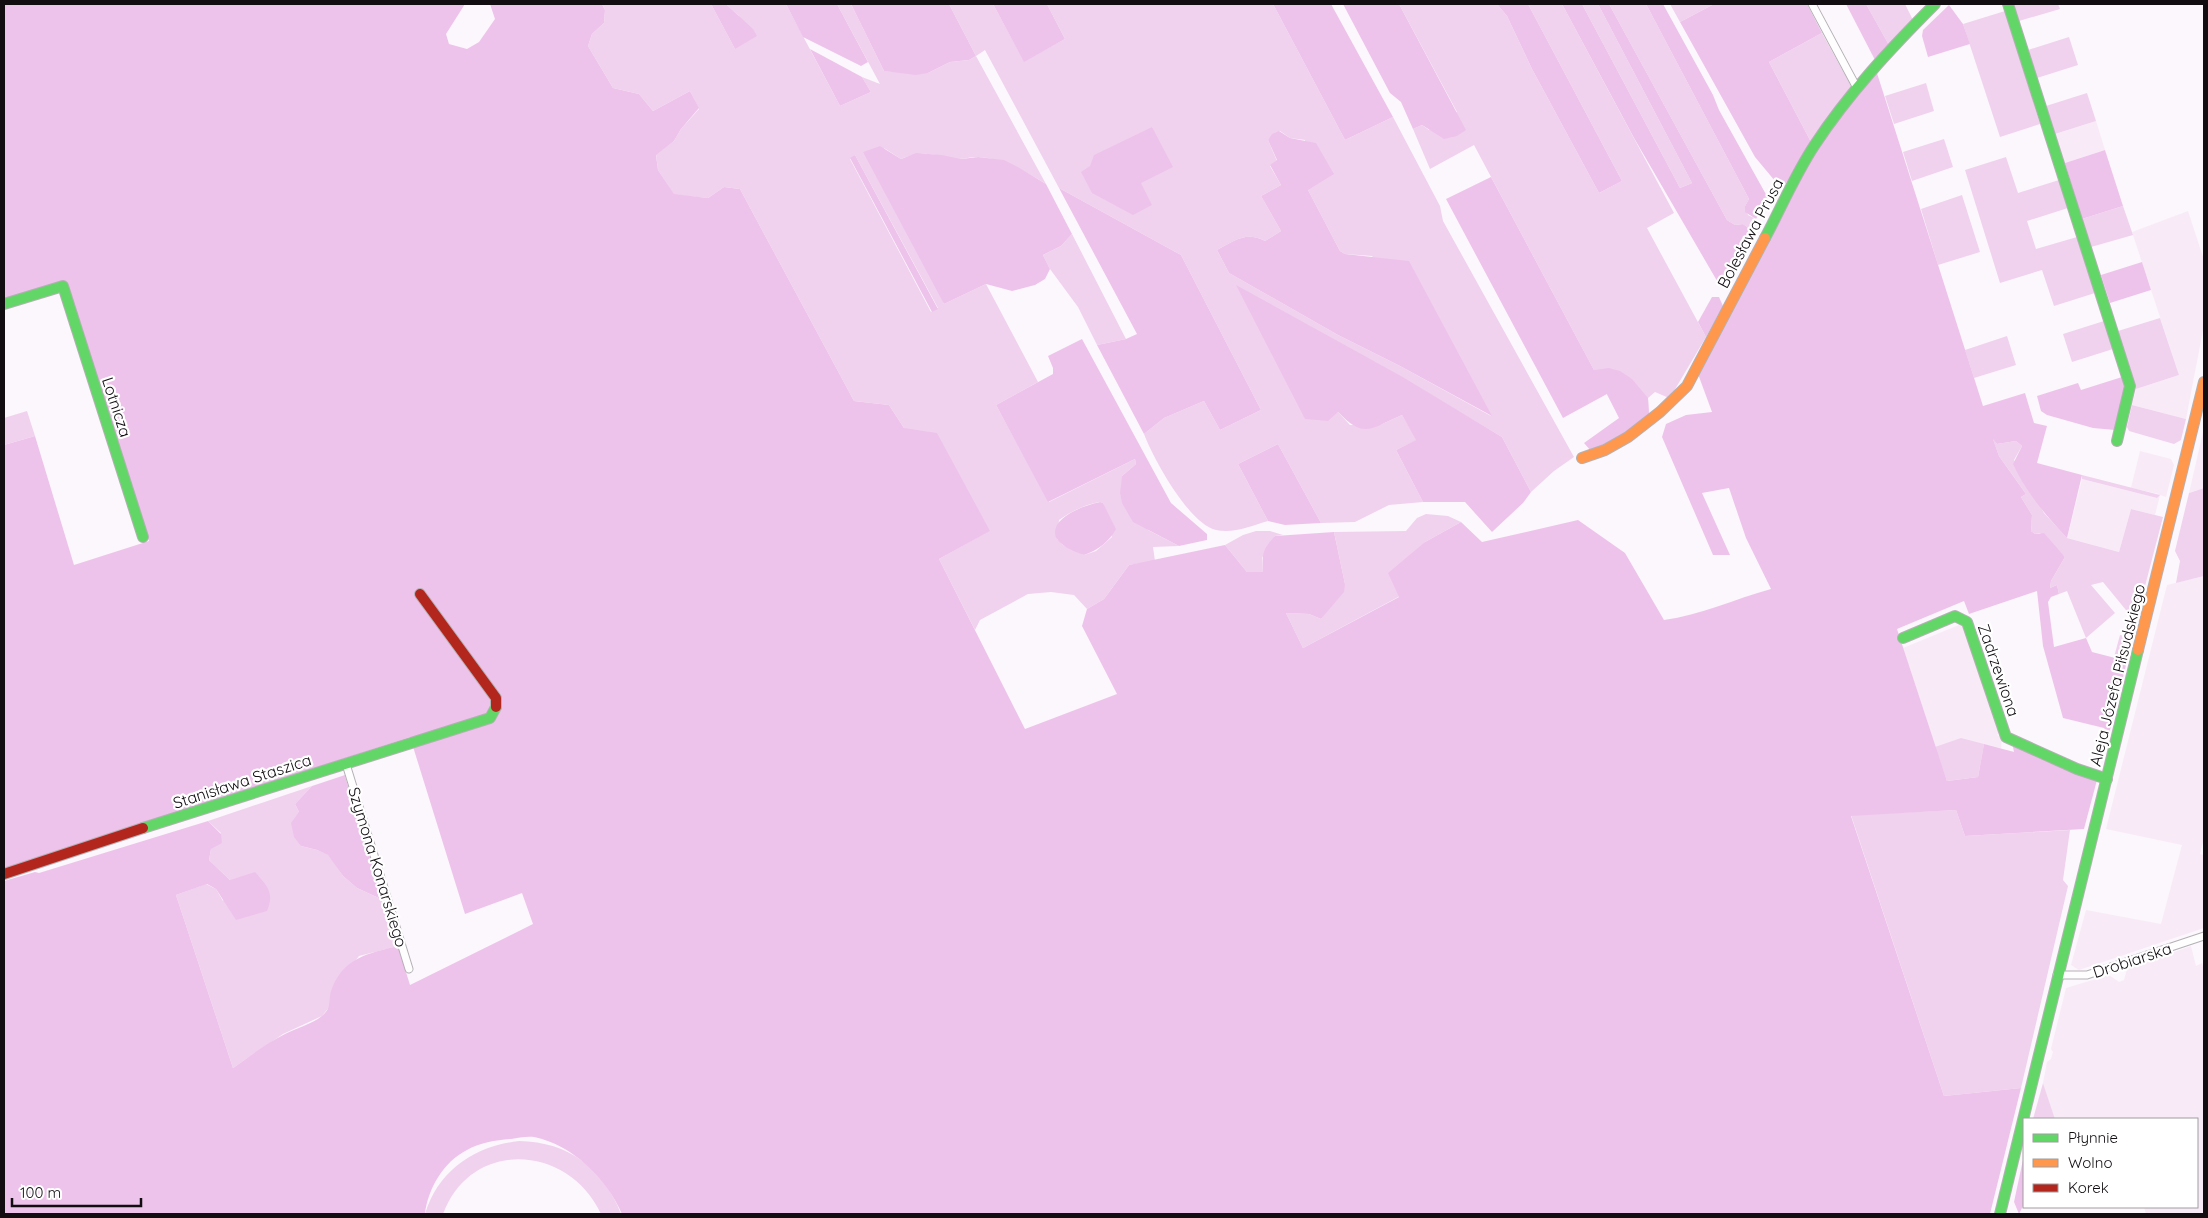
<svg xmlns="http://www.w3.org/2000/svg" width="2208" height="1218" viewBox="0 0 2208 1218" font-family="Quicksand,sans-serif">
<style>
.built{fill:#f8ebf7}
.green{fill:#f0d2ef;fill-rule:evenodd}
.forest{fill:#eec3eb}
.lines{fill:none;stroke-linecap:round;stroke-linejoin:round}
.street-casing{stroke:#b4b1b4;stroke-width:9}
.fast-casing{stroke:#b4b1b4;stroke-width:12}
.slow-casing{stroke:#b4b1b4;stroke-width:12}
.jam-casing{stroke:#b4b1b4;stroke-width:12}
.street{stroke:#fffeff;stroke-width:7}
.fast{stroke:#63d668;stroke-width:10}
.slow{stroke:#ff974d;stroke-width:10}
.jam{stroke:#b3261e;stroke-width:10}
.labels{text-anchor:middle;stroke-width:4.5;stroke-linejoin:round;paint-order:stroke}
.street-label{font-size:16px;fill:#110d11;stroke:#fff}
</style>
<rect width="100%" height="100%" fill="#fcf7fc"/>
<g class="built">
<path d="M2096,121L2105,150L2065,163L2055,134Z"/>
<path d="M2188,211L2204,260V325L2186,419L2132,405L2136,389L2179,375L2132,232Z"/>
<path d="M2204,426V488L2189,493L2203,432Z"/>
<path d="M2140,451L2171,459L2174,465L2166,497L2160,495L2155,515L2131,509L2119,552L2067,538L2082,479L2157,498L2159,494L2131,488Z"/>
<path d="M2204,576V838L2200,854L2204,855V928L2079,970L2071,965L2086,910L2161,924L2182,845L2106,829L2167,585Z"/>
<path d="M1959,625L1966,628L2000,731L1997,735L2002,738L2001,749L2015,752L1947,781L1903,648Z"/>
<path d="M2191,946L2196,966L2202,963L2204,970V1214H2146L2144,1207H2197V1119H2055L2043,1083L2047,1062L2051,1059L2053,1052L2051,1049L2066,988L2109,975L2119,982L2124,980L2127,969Z"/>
</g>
<g class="green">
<path d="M602,4H711L735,49L739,16L727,5L786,4L840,106L871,92L862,77L880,84L837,4H851L884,71L928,73L950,62L969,60L976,56L949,4H993L1024,61L1065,39L1047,4H1273L1345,140L1393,117L1440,206L1443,221L1574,457L1554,471L1531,492L1502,437L1375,362L1338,412L1350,425H1380L1402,415L1417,440L1396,450L1423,502L1389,505L1355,522L1321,523L1278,444L1238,464L1268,521C1251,526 1233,534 1216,530C1189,524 1153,458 1144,434L1164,418L1204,401L1220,430L1261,410L1181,255L1059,188L985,50L976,56L1046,184C1025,171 1003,158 977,157C971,157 964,159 958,159C934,156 926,149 901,159L884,148L944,304L986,284L1038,382L996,405L1049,502L1135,459L1136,464L1122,476L1148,530L1179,546L1153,547L1155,561L1129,565L1104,599L1087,609L1074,595L1051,592L1028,594L980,620L975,630L939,559L989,531L904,428L889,405L854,401L740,189L724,187L708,198L674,195L658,170L656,154L674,141L681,129L699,109L690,91L653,111L639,94L613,88L588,46L592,34L604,23L605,10ZM1280,131L1290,138L1305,140L1308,190L1340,251L1345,254L1372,256L1491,416L1400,366L1338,335L1229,273L1217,250C1234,241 1246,231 1265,241L1281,231L1261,196L1281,185L1270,166L1277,161L1268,140ZM855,155L938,308L931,312L850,159ZM1099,502L1103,503L1112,537L1096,551L1084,555L1063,545L1057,539L1059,520C1072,511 1084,505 1099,502Z"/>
<path d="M1399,4H1497L1507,16L1532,69L1599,193L1622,181L1528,4H1562L1674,213L1647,228L1706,337L1671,396L1669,398L1655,392L1648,398L1649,415L1627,432L1474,145L1430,169L1413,129L1422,125L1429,130L1457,112Z"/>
<path d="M1582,4H1598L1692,183L1680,188Z"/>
<path d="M1609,4H1646L1749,199L1745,206L1748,215L1756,219L1750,229L1743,224L1735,225L1727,220Z"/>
<path d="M1670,4H1714L1680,22Z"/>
<path d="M1866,4H1905L1913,20L1889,45Z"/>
<path d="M2013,4H2058L2060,9L2019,21Z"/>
<path d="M2005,11L2040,124L2000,137L1963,24Z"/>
<path d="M1822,33L1852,88L1811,142L1769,62Z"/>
<path d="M2069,37L2078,65L2037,78L2028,50Z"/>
<path d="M1926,83L1934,111L1894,124L1885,96Z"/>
<path d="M2087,93L2096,121L2055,134L2046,106Z"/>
<path d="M1944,139L1953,167L1912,181L1903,152Z"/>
<path d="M2006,157L2018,193L2059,180L2068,208L2027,221L2036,249L2077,237L2095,293L2054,306L2042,270L2000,283L1965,170Z"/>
<path d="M1962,195L1980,252L1938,265L1921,209Z"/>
<path d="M2123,206L2133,235L2091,247L2082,219Z"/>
<path d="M1072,234L1126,339L1097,345L1078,307L1050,269L1043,255L1061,246Z"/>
<path d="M2160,318L2179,375L2136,389L2118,331Z"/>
<path d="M2104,321L2113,349L2072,362L2063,334Z"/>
<path d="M2007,336L2016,365L1974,378L1965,350Z"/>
<path d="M2132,405L2186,419L2181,440L2174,444L2129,431L2127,427Z"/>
<path d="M27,411L35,436L4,445V418Z"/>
<path d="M1992,437L1997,444L2016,441L2022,446L2014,460L2044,513L2067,538L2119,552L2131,509L2163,517L2138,613L2130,615L2103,582L2091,585L2115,613L2086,638L2067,591L2059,594L2057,585L2050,588L2051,581L2065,557L2040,533L2035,534L2031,531L2032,515L2021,497L2026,494L1999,456Z"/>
<path d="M2082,475L2160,495L2157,498L2082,479Z"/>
<path d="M2204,488V576L2176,583L2180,561L2175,551L2189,493Z"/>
<path d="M1426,514L1448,516L1461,522L1425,542L1400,596L1303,648L1286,613L1309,614L1321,619L1345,584L1334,532L1406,531L1417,518Z"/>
<path d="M1256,531H1270L1283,535L1275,536L1262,558L1263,572H1247L1225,545L1243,535Z"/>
<path d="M2120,635L2132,638L2127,661L2114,657Z"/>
<path d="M1961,738L1984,744L1978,777L1947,781L1935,747Z"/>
<path d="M312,786L295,804L299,812L301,846L317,850L329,855L343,876L357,888L383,900L398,946L359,956L331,992L330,1006L322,1016L283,1034L233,1068L176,895L206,884L216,889L223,901L230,880L209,860L211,849L221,833L208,821Z"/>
<path d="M1956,810L1965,836L2070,830L2063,880L2068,886L2021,1088L1944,1096L1851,815Z"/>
<path d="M2043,1083L2055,1119H2033Z"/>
<path d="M519,1141C569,1142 603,1168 621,1214H601C569,1144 471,1138 443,1214H425C438,1171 474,1146 519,1141Z"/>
</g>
<g class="forest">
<path d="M4,4H465L446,34L449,44L467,49L479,42L495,19L490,4H602L605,10L604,23L592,34L588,46L613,88L639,94L653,111L690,91L699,108L681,129L674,141L656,155L658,170L674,194L708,198L724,187L740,189L854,401L889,405L904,428L937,433L990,531L939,559L1025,729L1117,694L1082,626L1087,609L1104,599L1129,565L1225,545L1247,572H1263C1262,554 1262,550 1275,536L1334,532L1345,584L1344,592L1321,619L1309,614L1286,613L1303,648L1399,597L1388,573L1425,542L1461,522L1482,542L1578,520L1625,553L1664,620C1700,615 1735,599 1771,589L1746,538L1729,488L1702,493L1730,555H1713L1662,437L1666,424L1686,415L1712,412L1698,374L1813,153L1876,70L1983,406L2025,393L2034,423L2047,426L2037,463L2082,475L2067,538C2046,516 2026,492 2013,464L2022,446L2016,441L1997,444L1993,439L1999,456L2026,494L2021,497L2032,515L2031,531L2035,534L2044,533L2065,557L2051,581L2050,588L2057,585L2059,594L2051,597L2048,602L2054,647L2086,638L2092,652L2127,661L2109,734L2104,728L2063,718L2043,646L2037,591L1969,614L1964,601L1897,629L1947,781L1978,777L1984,744L2014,752L2013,747H2018L2097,780L2084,829L1965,836L1956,810L1851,816L1944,1096L2021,1088L1990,1214H622C607,1179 573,1145 534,1137C527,1136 518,1138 511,1139C497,1140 479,1143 467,1150C443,1162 428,1189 425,1214H4V881L35,872L39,873L208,821L221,834L222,843L211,849L209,860L230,880L255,872C267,886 275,892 267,911L236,920L216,889L207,884L176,895L233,1068C250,1056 267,1043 285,1034C296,1028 313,1024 323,1015C332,1007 328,1001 331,991C342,958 369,953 398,946L410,985L533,924L522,893L465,914L410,737L4,869V445L35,436L74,565L149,541L65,283L4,302Z"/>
<path d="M711,4L727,5L753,29L757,36L735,49Z"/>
<path d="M786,4H837L868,62L861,66L803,37Z"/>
<path d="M851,4H949L976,56L969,60L950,62L928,73L916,75L884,71Z"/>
<path d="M993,4H1047L1065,39L1024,62Z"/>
<path d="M1273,4H1331L1393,117L1345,140Z"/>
<path d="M1343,4H1399L1466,130L1457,136L1444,139L1422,125L1413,129L1401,102L1390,93Z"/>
<path d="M1497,4H1528L1622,181L1599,193L1532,69L1507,16Z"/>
<path d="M1562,4H1582L1680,188L1692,183L1598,4H1609L1727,220L1735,225L1743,224L1750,229L1725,273L1720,286L1634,138Z"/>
<path d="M1646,4H1663L1713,95L1719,110L1768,198L1756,219L1745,212V206L1749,199Z"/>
<path d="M1714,4H1807L1822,33L1769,62L1811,142L1783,188L1775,181L1755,157L1680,22Z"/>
<path d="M1846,4H1866L1889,45L1875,60Z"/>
<path d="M1949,5L1963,24L1970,44L1928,57L1922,36L1923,30Z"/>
<path d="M810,49L862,77L871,92L840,106Z"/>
<path d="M1152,127L1173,167L1141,183L1152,205L1133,215L1092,193L1081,172L1090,166L1094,155Z"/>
<path d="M1279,131L1290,138L1316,143L1334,174L1308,190L1340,251L1345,254L1409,261L1492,416L1400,366L1338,335L1229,273L1217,250C1234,241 1246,231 1265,241L1281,231L1261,196L1281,185L1270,165L1277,160L1268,140L1272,134Z"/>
<path d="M880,146L901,159L916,153L942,155L961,159L978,157L1004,160L1018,167L1046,184L1072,234L1061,246L1043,255L1050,269L1045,279L1035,285L1012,291L986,284L944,304L863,152Z"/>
<path d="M2105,150L2123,206L2082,219L2065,163Z"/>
<path d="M855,155L938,309L932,312L850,158Z"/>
<path d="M1491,177L1594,370L1609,368L1620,371L1632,379L1648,398L1649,415L1627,432L1591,451L1584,443L1619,418L1607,394L1563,418L1446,199Z"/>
<path d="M1059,188L1181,255L1261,410L1220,430L1204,401L1164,418L1144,434L1097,345L1126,339L1137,334Z"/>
<path d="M2142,262L2151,290L2110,303L2101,275Z"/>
<path d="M1236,285L1401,376L1502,437L1531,492L1523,503L1492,532L1465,502H1423L1396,450L1416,440L1402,415C1371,428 1365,440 1338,412L1328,421L1305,419Z"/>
<path d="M1712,297H1719L1723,306L1706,337L1698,322Z"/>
<path d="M1082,339L1171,503L1207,534V540L1179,546L1133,522L1122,503L1120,493L1122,476L1136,464L1135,459L1048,502L996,405L1053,374V368L1048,356Z"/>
<path d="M2122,377L2126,388L2115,430L2093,428L2047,415L2041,411L2037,396L2078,383L2081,390Z"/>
<path d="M1278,444L1321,523L1285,525L1268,521L1238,464Z"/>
<path d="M1100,502L1103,503L1116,529C1109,542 1098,550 1084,555C1029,537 1062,510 1100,502Z"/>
<path d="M345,775V776L383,900L357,888L343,876L328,855L317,850L301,846L294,837L291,823L299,812L295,804L312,786Z"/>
<path d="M2024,1155V1204L2019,1214L2014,1202Z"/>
</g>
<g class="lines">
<g class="street-casing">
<g id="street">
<path d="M1812,4L1857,88"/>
<path d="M346,764L409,969"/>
<path d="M2057,975H2087L2204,936"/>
</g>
</g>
<g class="fast-casing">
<g id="fast">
<path d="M2008,4L2130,386L2117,441"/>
<path d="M1765,238C1781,208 1795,175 1814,146C1848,94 1891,48 1935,4"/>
<path d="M4,304L63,286L143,537"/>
<path d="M1903,638L1955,616L1967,622L2006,737L2077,769L2107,779"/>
<path d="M143,828L490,718L496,707"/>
<path d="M2000,1214L2138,650"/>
</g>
</g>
<g class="slow-casing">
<g id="slow">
<path d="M1582,458L1605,450L1628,437L1660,412L1687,386L1765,238"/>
<path d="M2138,650L2204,382"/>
</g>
</g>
<g class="jam-casing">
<g id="jam">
<path d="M420,594L496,698V707"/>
<path d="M4,874L143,828"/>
</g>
</g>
<use href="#street" class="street"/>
<use href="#fast" class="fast"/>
<use href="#slow" class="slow"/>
<use href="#jam" class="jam"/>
</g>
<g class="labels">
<g class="street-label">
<text transform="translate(1750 233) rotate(-62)" y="6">Bolesława Prusa</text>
<text transform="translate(117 407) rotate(72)" y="6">Lotnicza</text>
<text transform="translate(1999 670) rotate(71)" y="6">Zadrzewiona</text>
<text transform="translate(2117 675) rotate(-76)" y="6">Aleja Józefa Piłsudskiego</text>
<text transform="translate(242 781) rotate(-18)" y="6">Stanisława Staszica</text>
<text transform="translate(378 867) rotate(73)" y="6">Szymona Konarskiego</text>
<text transform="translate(2132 960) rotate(-18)" y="6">Drobiarska</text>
</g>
</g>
<rect width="2208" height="1218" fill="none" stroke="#110d11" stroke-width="10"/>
<rect x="2023" y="1118" width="175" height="90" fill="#ffffff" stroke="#a09ea0"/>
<rect x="2033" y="1134" width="25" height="8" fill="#63d668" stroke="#a09ea0"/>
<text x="2068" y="1143" font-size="15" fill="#110d11">Płynnie</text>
<rect x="2033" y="1159" width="25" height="8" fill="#ff974d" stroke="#a09ea0"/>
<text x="2068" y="1168" font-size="15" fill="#110d11">Wolno</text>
<rect x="2033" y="1184" width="25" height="8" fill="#b3261e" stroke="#a09ea0"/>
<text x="2068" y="1193" font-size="15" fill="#110d11">Korek</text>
<path d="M12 1198v8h129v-8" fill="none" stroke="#110d11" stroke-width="2.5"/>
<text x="20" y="1198" font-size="15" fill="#110d11" stroke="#ffffff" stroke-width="4" paint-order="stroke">100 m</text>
</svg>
